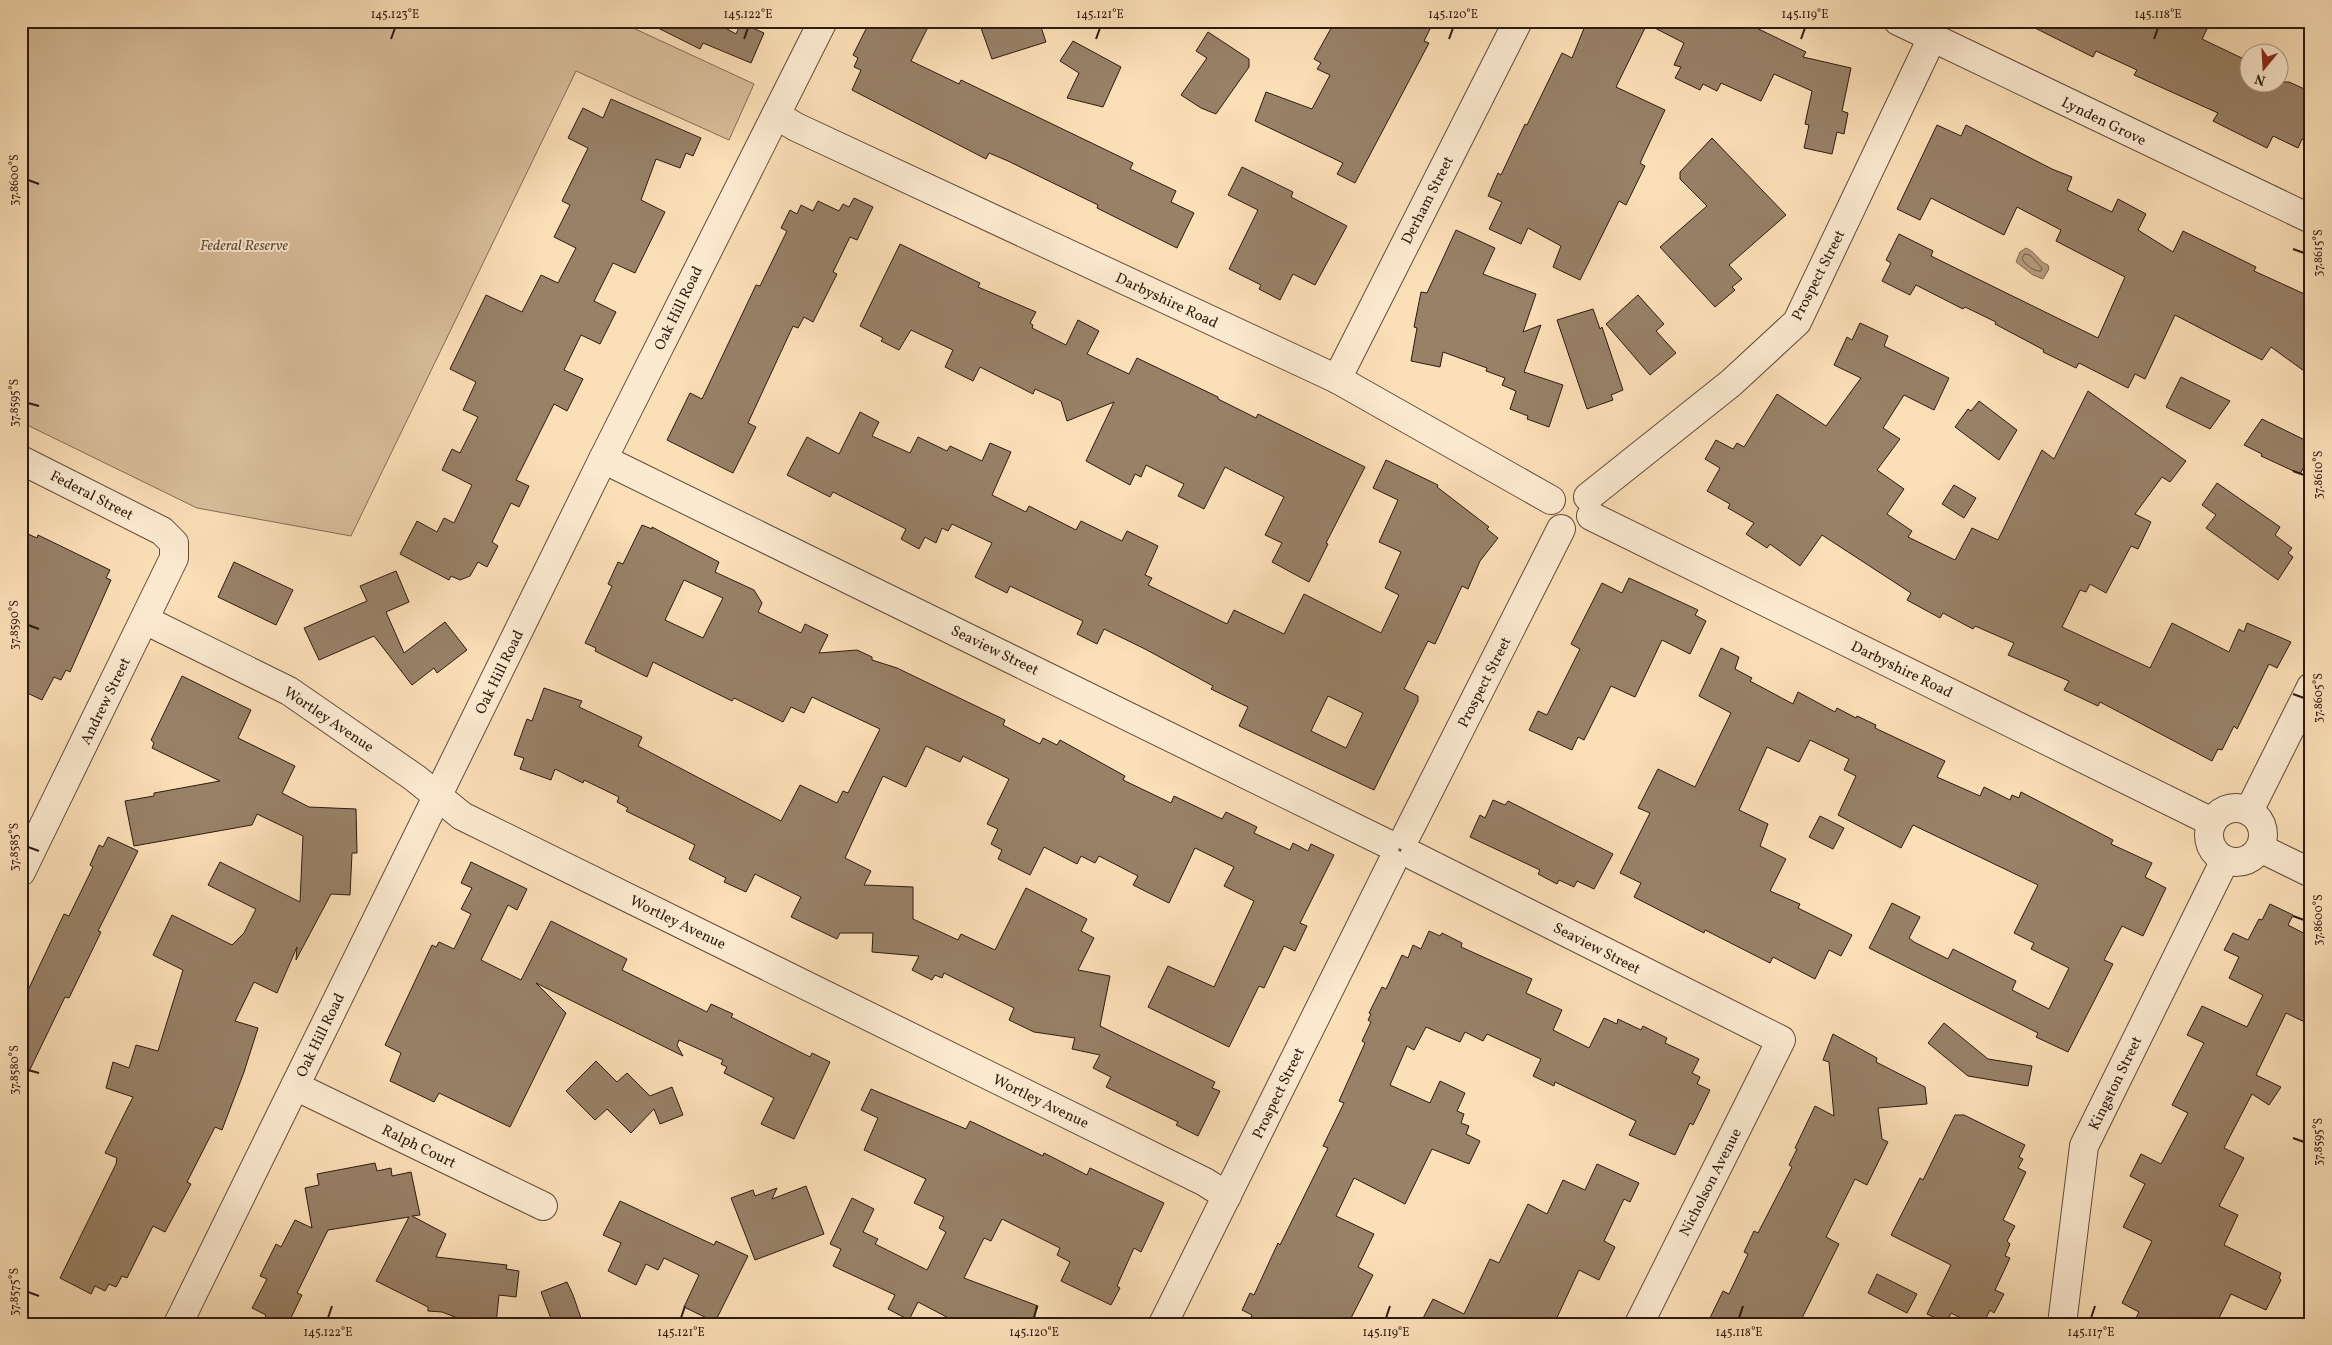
<svg xmlns="http://www.w3.org/2000/svg" width="2332" height="1345" viewBox="0 0 2332 1345" font-family="Vollkorn,serif">
<style>
.green{fill:#d8be9b;stroke:#826c56}
.water{fill:#b59c7e;stroke:#7f6852}
.lines{fill:none;stroke-linecap:round;stroke-linejoin:round}
.shore{stroke:#715c47;stroke-width:1}
.building{fill:#988167;stroke:#2d1b10;fill-rule:evenodd}
.street-casing{stroke:#604c3a;stroke-width:30}
.street{stroke:#fcead0;stroke-width:28}
.ticks{fill:none;stroke:#2d1b10;stroke-width:2}
.labels{text-anchor:middle;stroke-width:4;stroke-linejoin:round;paint-order:stroke}
.street-label{font-size:15px;fill:#2d1b10;stroke:#fcead0}
.park-label{font-size:15px;font-style:italic;fill:#604c3a;stroke:#fcead0}
.neatline{fill:none;stroke:#2d1b10;stroke-width:2}
.ticks-label{font-size:12px;text-anchor:middle;fill:#2d1b10}
</style>
<rect width="100%" height="100%" fill="#fbdfb7"/>
<filter id="stains"><feTurbulence type="fractalNoise" baseFrequency=".004" numOctaves="4"/><feColorMatrix values="0 0 0 0 .2 0 0 0 0 .09 0 0 0 0 .02 0 0 0 .5 -.17"/></filter>
<radialGradient id="worn" r=".72"><stop offset=".6" stop-color="#630" stop-opacity="0"/><stop offset="1" stop-color="#630" stop-opacity=".3"/></radialGradient>
<path class="green" d="M21,21H618L754,84L729,140L576,71L351,536L197,508L21,422Z"/>
<path class="water" d="M2026,248C2036,252 2039,262 2048,265L2049,269L2043,279L2033,275L2016,262L2020,252Z"/>
<g class="lines">
<path class="shore" d="M2025,254L2030,255L2042,268L2041,271C2035,272 2025,265 2022,259Z"/>
</g>
<g class="building">
<path d="M644,21H713L736,34L741,23L764,33L751,63L703,43L700,49Z"/>
<path d="M870,21H931L911,61L959,84L961,80L1133,163L1130,169L1176,191L1171,202L1194,213L1177,248L1097,208L1098,205L1008,161L989,153L986,159L852,90L861,70L854,67L858,58L853,55Z"/>
<path d="M985,21H1039L1046,42L992,59L981,28L987,27Z"/>
<path d="M1335,21H1434L1424,41L1429,43L1355,183L1337,174L1343,163L1255,121L1266,92L1312,109L1330,75L1317,69L1321,63L1314,59Z"/>
<path d="M1587,21H1742L1806,52L1803,57L1851,68L1842,111L1848,113L1844,134L1837,132L1832,154L1804,148L1809,125L1805,124L1812,91L1774,74L1761,101L1721,83L1717,91L1703,84L1700,90L1675,78L1681,67L1674,65L1684,43L1647,24L1616,87L1665,110L1640,163L1645,166L1626,205L1619,201L1580,280L1553,267L1561,246L1528,228L1521,244L1489,229L1502,202L1488,196L1498,173L1501,175L1525,124L1527,125L1562,53L1572,58Z"/>
<path d="M2021,21H2211L2202,39L2250,62V82H2289L2311,92V143L2302,139L2298,148L2273,136L2267,148L2213,121L2218,113L2134,75L2137,70L2096,51L2093,57Z"/>
<path d="M1208,32L1249,59V67L1216,114L1201,108L1181,95L1207,58L1196,51Z"/>
<path d="M1073,41L1121,67L1103,107L1067,98L1079,73L1060,61Z"/>
<path d="M611,99L701,138L693,156L686,153L680,168L656,159L641,200L665,212L635,273L613,263L594,301L616,312L600,344L581,335L564,370L583,379L567,411L554,404L516,480L529,486L519,507L511,503L492,542L498,546L487,567L478,562L470,576L460,580L451,576L449,580L400,554L417,521L437,532L444,518L454,523L472,485L442,470L452,449L460,453L478,417L463,410L476,382L450,369L486,295L522,312L541,275L558,283L576,248L554,237L570,205L562,201L588,148L568,138L583,108L603,118Z"/>
<path d="M1937,125L1961,136L1966,125L2052,169L2072,177L2067,190L2112,212L2118,199L2146,214L2138,230L2173,252L2183,231L2256,267L2254,271L2311,297V376L2271,347L2262,360L2175,315L2145,379L2135,374L2128,388L2079,363L2076,368L2043,352L2044,350L1995,324L1996,322L1965,307L1963,309L1916,285L1910,295L1882,281L1891,263L1886,260L1899,234L1933,251L1931,256L2098,338L2125,277L2056,241L2061,230L2017,207L2004,235L1931,198L1920,220L1897,209Z"/>
<path d="M1712,138L1786,215L1729,265L1742,279L1732,287L1735,290L1715,307L1660,247L1707,206L1680,179V172Z"/>
<path d="M1242,167L1293,192L1291,197L1347,226L1315,285L1293,274L1280,300L1259,289L1261,285L1229,269L1258,210L1228,195Z"/>
<path d="M854,198L873,207L857,240L850,237L833,272L837,274L813,322L804,317L798,328L793,326L748,423L756,427L733,473L667,440L690,393L702,399L756,285L760,286L787,231L781,228L790,210L797,214L801,205L813,211L818,201L839,211L843,204L849,207Z"/>
<path d="M1456,230L1495,248L1483,274L1536,294L1523,332L1541,325L1524,372L1563,385L1549,427L1527,419L1528,416L1510,409L1516,391L1502,385L1505,378L1486,371L1487,368L1443,352L1440,367L1411,361L1417,328L1414,327L1421,292L1427,293Z"/>
<path d="M900,244L980,283L978,287L1036,312L1030,323L1033,325L1032,328L1066,345L1078,320L1099,331L1087,354L1129,374L1137,358L1218,397V399L1256,418L1258,414L1365,467L1326,543L1328,544L1309,582L1272,562L1282,543L1265,535L1284,497L1225,467L1204,509L1178,496L1184,484L1146,465L1141,477L1135,474L1130,485L1086,461L1114,402L1067,421L1061,401L1035,389L1033,394L980,367L973,381L945,367L953,350L911,330L899,350L881,341L883,338L860,326Z"/>
<path d="M1638,295L1664,324L1656,331L1676,353L1650,375L1606,324Z"/>
<path d="M1593,309L1600,329L1602,327L1623,390L1611,395L1613,400L1587,409L1557,320Z"/>
<path d="M1860,323L1888,336L1884,346L1949,378L1934,410L1904,395L1883,428L1900,439L1877,470L1904,489L1887,514L1912,531L1908,537L1955,560L1972,528L1998,540L2042,450L2054,459L2088,391L2186,461L2170,482L2162,477L2135,514L2151,522L2138,549L2131,546L2106,593L2090,584L2086,592L2080,590L2062,627L2150,668L2172,623L2229,652L2239,629L2244,632L2247,623L2291,642L2277,668L2269,664L2237,729L2234,726L2222,750L2218,749L2212,761L2100,702L2098,706L2064,690L2069,681L2008,655L2014,643L1975,626L1973,629L1943,613L1940,618L1907,600L1911,593L1822,535L1800,566L1770,544L1767,548L1746,534L1754,523L1728,508L1730,504L1707,491L1720,468L1705,459L1716,440L1733,449L1737,443L1744,447L1777,394L1826,426L1861,378L1834,365L1847,337L1852,340Z"/>
<path d="M2181,377L2230,401L2210,429L2166,407Z"/>
<path d="M1979,401L2017,430L1999,460L1955,427L1968,409L1971,411Z"/>
<path d="M860,412L879,422L872,436L910,453L918,437L947,451L950,446L982,461L990,443L1011,452L992,495L1026,512L1029,506L1076,530L1081,521L1122,541L1127,531L1158,546L1145,575L1152,578L1148,585L1227,624L1234,610L1284,634L1304,594L1381,633L1399,595L1385,588L1401,552L1379,542L1398,500L1373,488L1386,460L1438,485L1437,487L1489,527L1487,529L1498,538L1480,561L1468,589L1462,586L1435,644L1428,641L1404,689L1418,696V701L1374,790L1239,726L1248,707L1211,689L1213,686L1145,649L1104,629L1097,644L1077,634L1083,621L1010,586L1007,593L975,577L992,543L952,524L948,531L942,528L936,543L925,537L919,549L901,539L906,529L833,492L830,497L787,475L807,437L839,454ZM1328,696L1363,713L1346,748L1311,731Z"/>
<path d="M2262,419L2311,443V454L2300,474L2261,456L2262,454L2244,445Z"/>
<path d="M2217,483L2280,527L2275,535L2292,548L2288,553L2293,557L2278,580L2206,528L2216,515L2202,505Z"/>
<path d="M1954,485L1976,498L1964,518L1942,504Z"/>
<path d="M642,525L652,529V527L719,562L715,572L754,590L762,603L758,612L801,633L805,624L828,635L819,653L857,650L872,657V660L897,668L1005,720L1003,725L1040,744L1043,738L1057,745L1060,740L1125,776L1123,780L1171,803L1174,796L1222,819L1226,812L1257,827L1254,833L1290,850L1293,843L1308,851L1311,844L1334,855L1300,923L1307,926L1295,951L1284,946L1264,988L1259,986L1229,1047L1148,1007L1168,966L1214,987L1254,901L1224,886L1234,867L1195,848L1169,903L1133,885L1138,876L1099,856L1095,863L1081,856L1077,864L1044,847L1030,875L998,859L1002,850L991,844L998,829L987,824L1009,779L963,756L960,762L926,746L906,787L883,776L845,858L871,871L864,885L913,887V919L958,940L961,934L995,950L1026,888L1087,919L1081,931L1094,938L1078,970L1110,976L1100,1026L1215,1082L1212,1088L1220,1091L1198,1136L1176,1125L1178,1122L1106,1087L1111,1077L1093,1068L1100,1055L1072,1049L1075,1038L1034,1032L1009,1020L1014,1008L944,973L942,978L935,975L932,980L912,970L919,956L872,952L873,933H840L837,939L791,917L801,897L755,874L746,892L724,882L726,878L689,859L695,845L626,811L628,808L617,802L619,797L584,780L583,783L555,769L551,780L520,769L524,758L514,755L527,719L532,721L544,688L582,701L579,707L642,737L638,746L781,821L800,785L837,803L843,791L848,793L880,729L812,697L804,713L791,707L783,722L734,698L732,701L653,662L647,677L595,651L596,648L585,643L612,586L608,584L618,562L623,564ZM684,580L723,598L703,638L665,620Z"/>
<path d="M21,531L37,538L38,535L110,570L106,578L111,580L70,672L66,670L61,680L54,677L42,700L21,690Z"/>
<path d="M234,562L293,590L276,625L218,597Z"/>
<path d="M396,571L409,602L386,612L404,653L445,622L467,650L437,673L434,668L412,685L374,636L319,660L304,628L367,601L360,586Z"/>
<path d="M1629,578L1698,610L1695,615L1706,621L1690,654L1662,640L1635,697L1611,686L1584,740L1578,737L1572,750L1529,730L1538,711L1547,715L1580,649L1571,644L1602,583L1622,593Z"/>
<path d="M1721,648L1739,657L1735,669L1752,678L1750,681L1793,704L1798,692L1835,712L1837,708L1856,718L1857,716L1876,725L1875,728L1945,761L1937,777L1980,796L1984,787L2010,800L2012,795L2019,798L2021,792L2113,840L2111,844L2152,863L2145,877L2166,888L2143,936L2122,926L2104,960L2113,964L2068,1052L2036,1037L2038,1033L1869,948L1892,903L1920,917L1909,938L1914,942L1948,959L1953,949L2016,981L2012,990L2049,1009L2069,968L2031,949L2034,943L2014,933L2038,885L1913,825L1901,848L1838,815L1856,776L1844,770L1849,759L1810,740L1799,762L1767,747L1739,810L1768,824L1760,846L1786,859L1770,891L1800,904L1798,908L1852,935L1841,956L1829,950L1815,979L1773,957L1770,963L1705,930L1704,933L1634,897L1641,883L1620,873L1650,813L1638,808L1658,769L1695,787L1731,713L1699,696Z"/>
<path d="M182,676L251,710L238,738L295,766L282,793L309,807L356,809L357,853H352L350,895L331,894L296,960L297,947L277,993L254,982L235,1021L258,1028L244,1072L222,1130L215,1127L187,1182L191,1184L165,1232L153,1226L127,1278L122,1276L116,1287L109,1284L105,1291L95,1286L91,1294L60,1278L116,1164L117,1158L105,1153L133,1097L106,1088L113,1062L129,1068L136,1045L158,1051L183,970L153,955L172,915L232,945L244,933L256,909L208,885L220,862L300,902L303,836L257,814L252,825L134,846L125,801L154,796V793L220,781L152,748L154,743L151,740Z"/>
<path d="M1493,800L1505,805L1508,801L1613,854L1594,889L1577,881L1574,887L1559,880L1557,884L1538,874L1540,870L1470,837L1480,815L1485,818Z"/>
<path d="M1820,816L1844,828L1833,849L1809,837Z"/>
<path d="M108,837L138,851L98,931L101,932L69,998L65,997L21,1088V1005L64,914L69,916L93,867L90,865L99,845L103,847Z"/>
<path d="M471,862L527,889L517,910L508,905L481,960L521,980L551,921L627,959L622,970L707,1012L711,1004L733,1014L731,1017L810,1057L812,1053L830,1062L794,1139L761,1124L774,1098L724,1073L727,1067L721,1064L723,1060L679,1040L677,1045L683,1056L536,983L566,1013L510,1127L439,1093L434,1102L390,1081L401,1053L385,1045L432,945L436,947L439,942L454,949L471,914L461,909L472,888L461,883Z"/>
<path d="M2270,904L2293,915L2288,925L2311,937V1025L2286,1013L2256,1075L2281,1087L2269,1105L2252,1094L2224,1148L2244,1158L2219,1206L2238,1215L2224,1245L2281,1273L2279,1278L2281,1280L2266,1310L2231,1294L2216,1324H2148L2136,1318L2139,1312L2122,1303L2152,1241L2123,1227L2145,1184L2130,1176L2141,1154L2161,1164L2188,1113L2172,1105L2204,1043L2187,1035L2202,1006L2247,1027L2263,995L2229,978L2239,957L2224,950L2233,933L2248,940L2259,919L2262,920Z"/>
<path d="M1429,931L1440,936L1442,933L1462,943L1461,947L1532,979L1526,993L1562,1010L1553,1030L1589,1048L1604,1018L1617,1024L1618,1019L1641,1030L1643,1026L1667,1038L1665,1043L1699,1059L1692,1073L1700,1077L1697,1084L1710,1090L1693,1125L1690,1123L1675,1155L1629,1135L1636,1121L1555,1082L1554,1086L1533,1076L1541,1059L1487,1034L1483,1041L1465,1032L1460,1042L1426,1027L1414,1050L1407,1046L1390,1085L1430,1103L1440,1081L1465,1093L1457,1111L1464,1114L1461,1123L1469,1126L1466,1134L1480,1141L1469,1164L1432,1149L1405,1204L1354,1178L1336,1216L1374,1234L1358,1267L1373,1275L1348,1324H1248L1252,1315L1242,1310L1250,1293L1254,1295L1278,1243L1280,1245L1328,1148L1323,1146L1344,1103L1339,1101L1365,1043L1362,1041L1371,1022L1368,1020L1371,1014L1369,1013L1382,987L1386,989L1402,955L1408,958L1413,945L1421,949Z"/>
<path d="M1944,1023L1988,1059L2032,1066L2028,1086L1968,1076L1928,1043Z"/>
<path d="M1833,1034L1877,1058L1876,1062L1925,1087L1927,1104L1878,1108L1882,1139L1888,1142L1867,1185L1855,1179L1826,1237L1839,1244L1799,1324H1707L1723,1291L1729,1294L1748,1254L1744,1252L1754,1231L1758,1233L1792,1167L1789,1165L1797,1149L1795,1148L1815,1106L1834,1116L1829,1062L1823,1060Z"/>
<path d="M596,1061L617,1082L627,1073L650,1096L672,1087L683,1115L660,1124L654,1109L631,1133L607,1109L595,1120L566,1091Z"/>
<path d="M871,1089L966,1129L970,1121L1043,1156L1044,1153L1087,1175L1090,1168L1164,1203L1141,1252L1134,1248L1117,1286L1120,1288L1111,1305L1061,1281L1070,1262L1057,1255L1060,1248L1002,1219L991,1241L984,1238L964,1278L1038,1306L1031,1324H960L918,1302L909,1320L888,1309L895,1295L833,1266L841,1249L830,1244L852,1198L874,1209L863,1232L878,1239L875,1244L927,1270L946,1232L939,1228L944,1217L914,1203L926,1179L864,1150L878,1118L861,1110Z"/>
<path d="M1955,1115H1964L2025,1145L2019,1157L2023,1159L2018,1168L2026,1172L2003,1220L2015,1226L2007,1241L2010,1244L2005,1256L2010,1258L1995,1290L2004,1294L1994,1313L1990,1310L1983,1324H1973L1951,1313L1946,1323L1927,1314L1951,1265L1891,1235L1920,1178L1923,1180Z"/>
<path d="M375,1163L377,1171L391,1168L392,1176L411,1172L420,1215L412,1216L446,1234L436,1257L507,1265L506,1269L519,1271L516,1297L499,1295L496,1324H460V1319L442,1312L428,1311V1307L376,1281L409,1217L328,1230L297,1293L302,1295L288,1324H262L266,1315L252,1308L267,1279L260,1276L276,1244L281,1247L295,1220L312,1228L305,1188L319,1185L317,1174Z"/>
<path d="M1597,1164L1639,1183L1630,1202L1624,1199L1604,1241L1615,1247L1599,1280L1579,1270L1554,1324H1420L1433,1299L1464,1314L1490,1259L1499,1263L1528,1204L1547,1214L1563,1180L1585,1190Z"/>
<path d="M806,1186L824,1234L755,1260L731,1198L753,1190L755,1196L777,1188L772,1199Z"/>
<path d="M620,1201L714,1245L716,1241L748,1256L715,1322L684,1307L699,1275L664,1258L658,1270L646,1264L636,1285L608,1271L621,1243L603,1235Z"/>
<path d="M1877,1274L1917,1294L1907,1313L1868,1293Z"/>
<path d="M567,1282L573,1295L583,1324H553L541,1292Z"/>
</g>
<g class="lines">
<g class="street-casing">
<g id="street">
<path d="M1898,21L2311,219"/>
<path d="M776,115L796,127L1337,379L1551,500"/>
<path d="M1337,379L1518,21"/>
<path d="M603,459L1386,843"/>
<path d="M21,460L162,531L174,543V558L21,872"/>
<path d="M1588,497L1731,383L1797,322L1932,38"/>
<path d="M1591,516L2212,822"/>
<path d="M145,620L289,691L415,778L462,816L1205,1182L1227,1196"/>
<circle cx="2236" cy="835" r="27"/>
<path d="M2249,811L2311,687"/>
<path d="M1406,836L1561,529"/>
<path d="M2260,848L2311,873"/>
<path d="M1414,856L1781,1040L1639,1324"/>
<path d="M295,1086L543,1206"/>
<path d="M178,1324L603,459L823,21"/>
<path d="M1163,1324L1392,863"/>
<path d="M2062,1324L2084,1146L2225,860"/>
</g>
</g>
<use href="#street" class="street"/>
</g>
<path class="ticks" d="M391,39L395,28M744,39L748,28M1096,39L1100,28M1449,39L1453,28M1801,39L1805,28M2154,39L2158,28M28,180L39,184M2293,249L2304,253M28,403L39,406M2293,471L2304,475M28,625L39,629M2293,694L2304,698M28,847L39,851M2293,916L2304,920M28,1070L39,1073M2293,1138L2304,1142M28,1292L39,1296M328,1318L332,1306M681,1318L685,1306M1034,1318L1037,1306M1386,1318L1390,1306M1739,1318L1743,1306M2091,1318L2095,1306"/>
<g class="labels">
<g class="street-label">
<text transform="translate(2104 121) rotate(26)" y="5">Lynden Grove</text>
<text transform="translate(1427 200) rotate(-63)" y="5">Derham Street</text>
<text transform="translate(1818 275) rotate(-63)" y="5">Prospect Street</text>
<text transform="translate(1167 300) rotate(25)" y="5">Darbyshire Road</text>
<text transform="translate(678 308) rotate(-64)" y="5">Oak Hill Road</text>
<text transform="translate(92 495) rotate(27)" y="5">Federal Street</text>
<text transform="translate(995 650) rotate(26)" y="5">Seaview Street</text>
<text transform="translate(1902 669) rotate(26)" y="5">Darbyshire Road</text>
<text transform="translate(499 672) rotate(-64)" y="5">Oak Hill Road</text>
<text transform="translate(1484 682) rotate(-63)" y="5">Prospect Street</text>
<text transform="translate(105 701) rotate(-64)" y="5">Andrew Street</text>
<text transform="translate(329 719) rotate(34)" y="5">Wortley Avenue</text>
<text transform="translate(678 922) rotate(26)" y="5">Wortley Avenue</text>
<text transform="translate(1597 948) rotate(27)" y="5">Seaview Street</text>
<text transform="translate(320 1035) rotate(-64)" y="5">Oak Hill Road</text>
<text transform="translate(2115 1083) rotate(-64)" y="5">Kingston Street</text>
<text transform="translate(1278 1093) rotate(-64)" y="5">Prospect Street</text>
<text transform="translate(1041 1101) rotate(26)" y="5">Wortley Avenue</text>
<text transform="translate(419 1146) rotate(26)" y="5">Ralph Court</text>
<text transform="translate(1710 1182) rotate(-63)" y="5">Nicholson Avenue</text>
</g>
<g class="park-label">
<text x="244" y="250">Federal Reserve</text>
</g>
</g>
<rect width="2332" height="1345" fill="none" stroke="#fbdfb7" stroke-width="55"/>
<g transform="translate(2264 68) rotate(198)"><circle r="24" fill="#fcead0" stroke="#a99783"/>
<path d="M0-4L9 19L0 12L-9 19Z" fill="#8f2418"/>
<text y="-8" font-size="14" font-weight="bold" text-anchor="middle" fill="#2d1b10">N</text>
</g>
<rect x="28" y="28" width="2276" height="1290" class="neatline"/>
<g class="ticks-label">
<text x="395" y="18">145.123°E</text>
<text x="748" y="18">145.122°E</text>
<text x="1100" y="18">145.121°E</text>
<text x="1453" y="18">145.120°E</text>
<text x="1805" y="18">145.119°E</text>
<text x="2158" y="18">145.118°E</text>
<text transform="translate(14 180) rotate(-90)" y="4">37.8600°S</text>
<text transform="translate(2318 253) rotate(-90)" y="4">37.8615°S</text>
<text transform="translate(14 403) rotate(-90)" y="4">37.8595°S</text>
<text transform="translate(2318 475) rotate(-90)" y="4">37.8610°S</text>
<text transform="translate(14 625) rotate(-90)" y="4">37.8590°S</text>
<text transform="translate(2318 698) rotate(-90)" y="4">37.8605°S</text>
<text transform="translate(14 847) rotate(-90)" y="4">37.8585°S</text>
<text transform="translate(2318 920) rotate(-90)" y="4">37.8600°S</text>
<text transform="translate(14 1070) rotate(-90)" y="4">37.8580°S</text>
<text transform="translate(2318 1142) rotate(-90)" y="4">37.8595°S</text>
<text transform="translate(14 1292) rotate(-90)" y="4">37.8575°S</text>
<text x="328" y="1336">145.122°E</text>
<text x="681" y="1336">145.121°E</text>
<text x="1034" y="1336">145.120°E</text>
<text x="1386" y="1336">145.119°E</text>
<text x="1739" y="1336">145.118°E</text>
<text x="2091" y="1336">145.117°E</text>
</g>
<rect width="100%" height="100%" filter="url(#stains)"/>
<rect width="100%" height="100%" fill="url(#worn)"/>
</svg>
